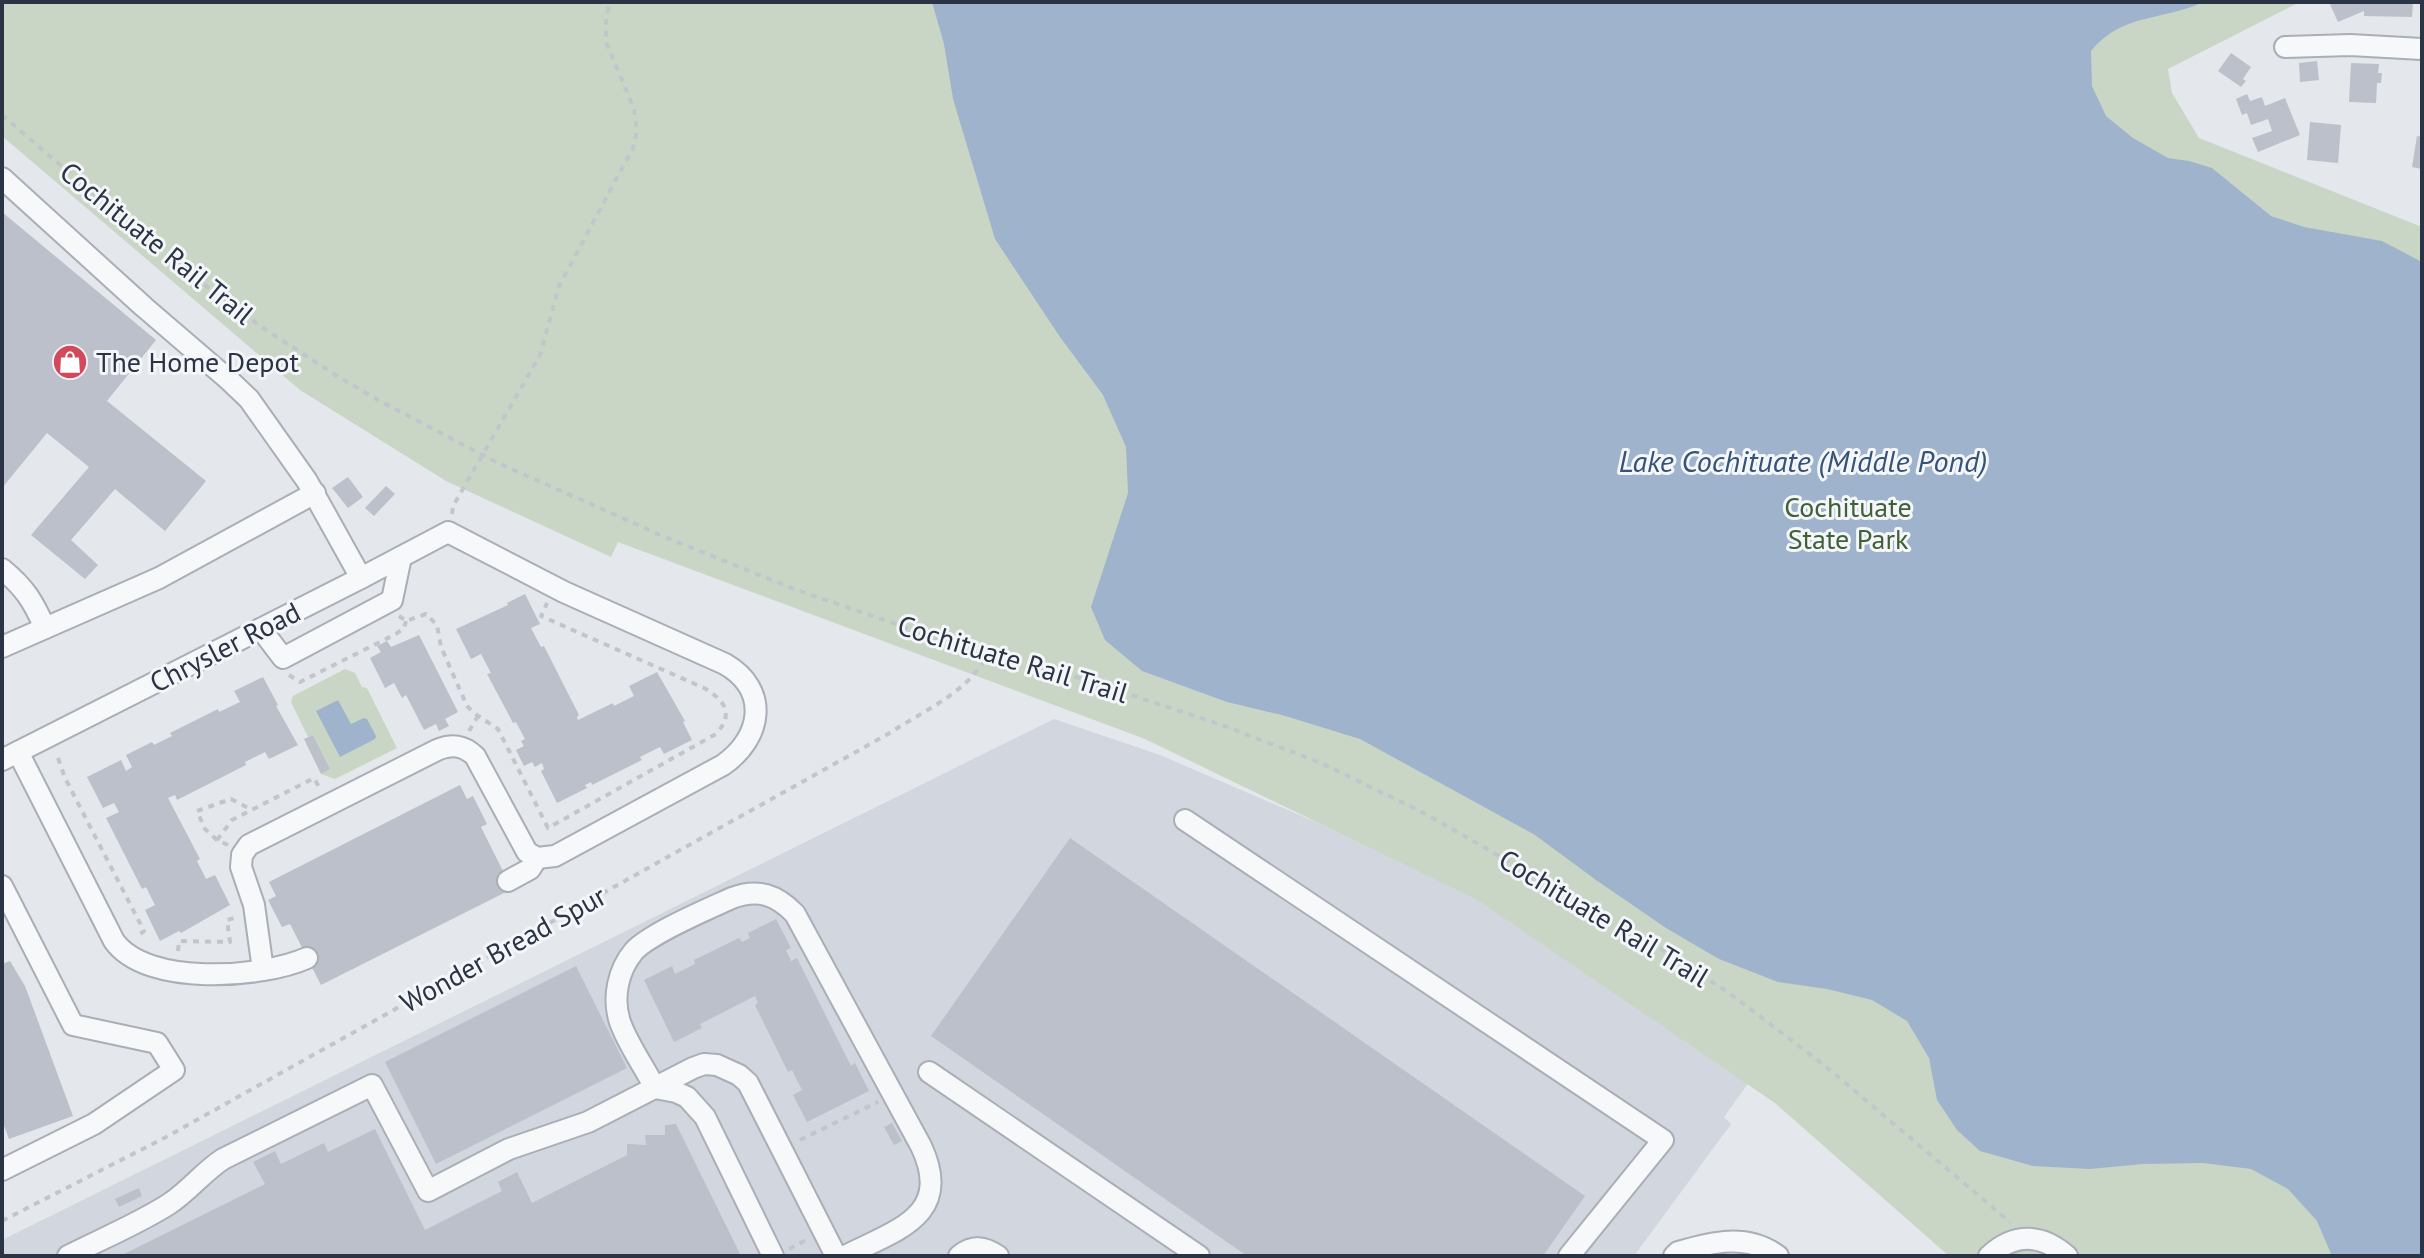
<svg xmlns="http://www.w3.org/2000/svg" width="2424" height="1258" viewBox="0 0 2424 1258" font-family="'PT Sans',sans-serif">
<style>
.built{fill:#d2d6de}
.green{fill:#c9d6c5}
.water{fill:#9fb4cc}
.building{fill:#bbc0ca}
.lines{fill:none;stroke-linecap:round;stroke-linejoin:round}
.minor-casing{stroke:#a9aeb7;stroke-width:24}
.path{stroke:#c2c5cb;stroke-width:4;stroke-dasharray:6 6;stroke-linecap:butt}
.minor{stroke:#f7f8fa;stroke-width:20}
.labels{text-anchor:middle;stroke-width:6;stroke-linejoin:round;paint-order:stroke}
.street-label{font-size:28px;fill:#2b3445;stroke:#f4f6f9}
.poi-label{font-size:28px;fill:#2b3445;stroke:#f4f6f9;text-anchor:start}
.park-label{font-size:28px;fill:#3f6138;stroke:#f4f6f9}
.water-label{font-size:30px;font-style:italic;fill:#34527a;stroke:#f4f6f9}
</style>
<rect width="100%" height="100%" fill="#e4e7ec"/>
<path class="built" d="M1054,719L1160,755L1441,876L1587,958L1755,1074L1724,1117L1731,1124L1634,1256H2V1240Z"/>
<g class="green">
<path d="M2,2H2300L2168,69L2172,93L2199,138L2422,227V1256H1949L1775,1103L1476,899L1145,739L618,542L611,557L446,481L300,390L2,136Z"/>
<path d="M345,669L355,673L362,687L367,688L397,748L335,779L321,774L330,769L313,735L308,737L291,702L293,696Z"/>
</g>
<g class="water">
<path d="M932,2H2203C2161,22 2123,12 2091,51L2092,86L2106,116L2133,138L2168,158L2189,161L2212,168L2271,216L2304,227L2382,241L2422,262V1256H2332L2317,1221L2288,1189L2251,1169L2203,1163L2143,1164L2090,1169L2033,1166L1980,1151L1957,1130L1937,1100L1929,1058L1907,1021L1872,1000L1827,989L1778,982L1719,959L1666,928L1596,880L1535,835L1360,739L1282,715L1227,702L1142,671L1105,640L1091,607L1128,493L1126,447L1103,395L1060,337L995,239L953,99L944,44Z"/>
<path d="M338,700L351,724L364,718L367,719L376,736L375,739L340,757L316,711Z"/>
</g>
<g class="building">
<path d="M2329,2H2413L2412,17L2364,16V11L2338,22Z"/>
<path d="M2231,53L2251,67L2243,79L2246,81L2241,87L2218,71Z"/>
<path d="M2317,61L2319,80L2300,82L2299,63Z"/>
<path d="M2351,63L2379,64L2378,73H2382L2381,83H2377L2376,103L2349,102Z"/>
<path d="M2247,94L2250,101L2262,97L2265,106L2285,98L2300,135L2258,152L2252,138L2272,131L2268,119L2251,125L2247,113L2242,115L2236,99Z"/>
<path d="M2310,122L2341,125L2338,163L2307,160Z"/>
<path d="M2417,136L2422,137V169L2412,167Z"/>
<path d="M2,212L156,340L107,401L206,481L165,531L115,489L71,540L98,565L85,579L31,535L89,467L47,433L2,488Z"/>
<path d="M348,477L363,497L348,508L332,488Z"/>
<path d="M386,486L395,494L374,516L365,508Z"/>
<path d="M525,594L540,624L531,628L541,647L544,646L579,715L577,717L578,720L613,703L614,706L634,696L629,686L657,672L685,721L683,722L692,740L664,754L660,747L640,757L642,760L592,785L591,782L585,785L587,788L557,803L541,771L544,769L542,763L535,767L532,762L524,766L516,750L524,746L521,741L525,739L516,722L513,723L487,674L491,673L481,654L471,659L456,629L508,605L507,603Z"/>
<path d="M419,635L458,712L445,719L449,726L439,731L436,724L424,730L406,695L402,698L394,683L385,688L370,658L381,652L377,646L387,641L391,647Z"/>
<path d="M263,677L278,705L276,706L298,745L269,759L265,752L245,762L246,765L177,800L175,795L168,798L200,859L197,861L206,879L215,875L230,905L181,933L179,931L160,941L145,910L155,905L146,887L142,889L106,818L119,812L114,803L103,808L87,777L121,760L126,771L132,767L126,755L152,742L154,745L172,736L170,733L218,709L219,712L240,702L234,691Z"/>
<path d="M313,735L330,769L321,774L304,739Z"/>
<path d="M460,785L467,799L473,796L487,824L481,827L512,889L321,985L290,924L282,927L268,900L276,896L269,882Z"/>
<path d="M1070,838L1585,1196L1543,1256H1520L1517,1254L1515,1256H1247L931,1036Z"/>
<path d="M776,919L791,948L786,950L791,961L797,958L851,1066L855,1063L869,1091L807,1122L793,1095L802,1090L792,1070L788,1072L755,1005L758,1003L755,996L700,1024L702,1028L674,1042L644,980L672,966L675,974L695,964L694,960L739,938L742,942L750,938L748,933Z"/>
<path d="M10,961L25,986L73,1116L9,1139L2,1120V964Z"/>
<path d="M576,966L627,1068L436,1164L385,1062Z"/>
<path d="M892,1123L902,1141L894,1145L884,1127Z"/>
<path d="M676,1124L741,1256H120L265,1184L253,1162L275,1151L281,1164L324,1143L328,1152L375,1129L425,1230L502,1191L498,1182L517,1172L532,1203L627,1155V1144L646,1145L645,1135H665V1125Z"/>
<path d="M139,1188L142,1196L119,1207L115,1199Z"/>
</g>
<g class="lines">
<g class="minor-casing">
<g id="minor">
<path d="M2285,47L2350,45L2422,49"/>
<path d="M2,178L144,307L229,380L249,399L307,481L361,578"/>
<path d="M2,569C25,588 33,601 45,628"/>
<path d="M261,629L283,658L392,600L401,557"/>
<path d="M2,647L159,578L315,493"/>
<path d="M18,752L114,941C147,987 262,978 307,958"/>
<path d="M2,760L361,578L448,532L564,592L725,664C770,690 762,738 723,765L555,856L537,858L527,852L475,756C463,745 452,744 437,750L249,845L242,855L241,867L254,905L263,970"/>
<path d="M1185,820L1663,1140L1569,1256"/>
<path d="M508,881L530,869L537,858"/>
<path d="M2,886L73,1025L157,1043L174,1070L94,1124L2,1170"/>
<path d="M929,1072L1199,1256"/>
<path d="M655,1088C644,1066 628,1045 620,1022C612,998 618,970 634,951C651,933 708,909 732,898C758,888 777,895 795,914L921,1146C954,1216 896,1230 845,1256"/>
<path d="M655,1088L676,1092L687,1097L705,1117L773,1256"/>
<path d="M68,1256C101,1239 138,1224 169,1204C189,1191 203,1172 223,1159L372,1085L428,1191L509,1149L588,1122L693,1068L704,1064L717,1065L739,1075L748,1083L836,1256"/>
<path d="M959,1256C973,1245 984,1246 998,1256"/>
<path d="M1674,1256L1678,1252C1712,1242 1747,1233 1778,1256"/>
<path d="M1989,1256C2015,1232 2042,1234 2067,1256"/>
</g>
</g>
<g class="path">
<path d="M2,115L170,259L263,328L337,376L378,400L498,463L665,537L794,589L948,642L1086,680L1222,725L1321,763L1426,814L1663,950L1729,993L1824,1065L2010,1222"/>
<path d="M452,514L453,506L540,355L559,286L633,148L637,131L634,109L606,42V18L610,2"/>
<path d="M399,616L406,621L426,614L437,625L441,647L467,706L474,713L498,729L548,828L716,734C735,713 724,700 704,688L541,616L547,603"/>
<path d="M289,675L300,682L396,634L404,628L406,621"/>
<path d="M469,731L478,716"/>
<path d="M58,758L65,778L144,931L138,936"/>
<path d="M217,840L205,829L197,811L231,799L252,810"/>
<path d="M228,845L217,840L232,820L314,778L319,787"/>
<path d="M178,951L179,941L230,942L227,920L238,917"/>
<path d="M800,1140L878,1102"/>
<path d="M2,1221L168,1136L888,734C923,711 969,692 988,654"/>
<path d="M789,1249L806,1240"/>
</g>
<use href="#minor" class="minor"/>
</g>
<defs>
<g id="shop-disc" transform="scale(1.8)"><circle r="9.5" fill="#d1495b" stroke="#f4f6f9"/><path d="M-5-2.5h2.3a2.7 3.5 0 0 1 5.4 0H5L5.5 6h-11ZM-1.5-2.5h3a1.5 2.3 0 0 0-3 0Z" fill="#fff"/></g>
</defs>
<g fill-rule="evenodd">
<use href="#shop-disc" x="70" y="362"/>
</g>
<g class="labels">
<g class="street-label">
<text transform="translate(157 243) rotate(39)" y="10">Cochituate Rail Trail</text>
<text transform="translate(225 647) rotate(-27)" y="10">Chrysler Road</text>
<text transform="translate(1013 659) rotate(17)" y="10">Cochituate Rail Trail</text>
<text transform="translate(1604 918) rotate(31)" y="10">Cochituate Rail Trail</text>
<text transform="translate(503 949) rotate(-29)" y="10">Wonder Bread Spur</text>
</g>
<g class="poi-label">
<text x="96" y="372">The Home Depot</text>
</g>
<g class="park-label">
<text x="1848" y="517">Cochituate<tspan x="1848" dy="32">State Park</tspan></text>
</g>
<g class="water-label">
<text x="1803" y="472">Lake Cochituate (Middle Pond)</text>
</g>
</g>
<rect width="2424" height="1258" fill="none" stroke="#2b3445" stroke-width="8"/>
</svg>
